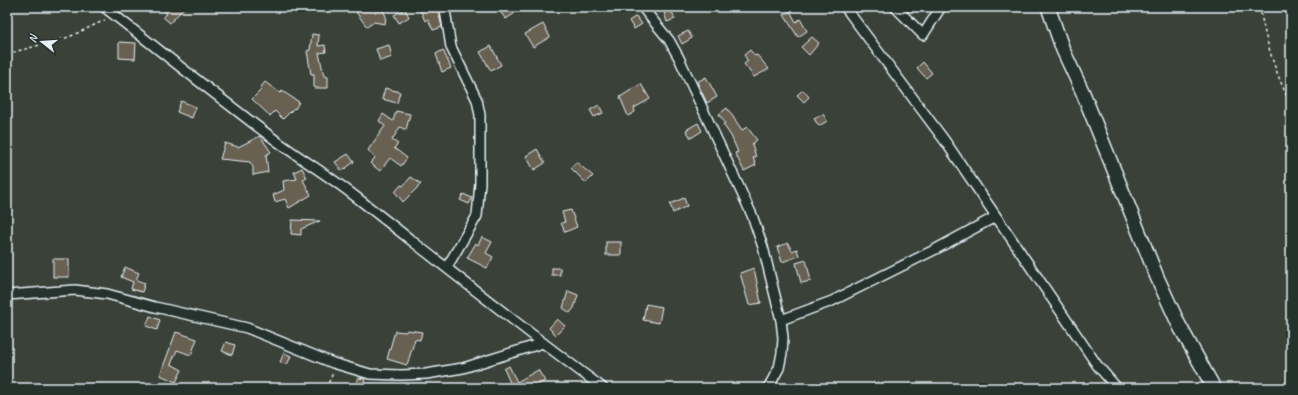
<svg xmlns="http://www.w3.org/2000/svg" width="1298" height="395" viewBox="0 0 1298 395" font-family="Caveat,sans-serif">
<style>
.building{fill:#686151;stroke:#e8f1f8}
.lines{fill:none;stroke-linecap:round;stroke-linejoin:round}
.street-casing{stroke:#e8f1f8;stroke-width:12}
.secondary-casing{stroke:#e8f1f8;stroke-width:16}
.path{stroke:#e8f1f8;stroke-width:1.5;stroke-dasharray:3 3;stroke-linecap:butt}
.street{stroke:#26332d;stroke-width:9}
.secondary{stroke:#26332d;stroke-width:13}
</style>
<rect width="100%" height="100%" fill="#3a4138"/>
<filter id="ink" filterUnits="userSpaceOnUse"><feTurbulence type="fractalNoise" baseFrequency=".025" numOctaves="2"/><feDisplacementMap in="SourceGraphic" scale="8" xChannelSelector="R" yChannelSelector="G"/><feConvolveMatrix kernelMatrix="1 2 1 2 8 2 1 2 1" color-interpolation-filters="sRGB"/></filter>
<g filter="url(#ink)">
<g class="building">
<path d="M160,7H185L170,23L163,17L167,14Z"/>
<path d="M363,7H381L386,16L385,24L374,22L367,27L356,12Z"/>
<path d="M419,7H437L442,27L433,30L428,19L425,21Z"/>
<path d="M509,7L515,13L506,19L501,13Z"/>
<path d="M670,7L675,19L667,22L663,9Z"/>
<path d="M405,9L409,17L399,23L394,15Z"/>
<path d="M790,11L796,22L800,19L807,31L798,37L784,15Z"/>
<path d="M636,16L642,24L634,29L629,21Z"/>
<path d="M543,24L550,37L533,47L525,34Z"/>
<path d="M688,31L692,38L682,44L678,36Z"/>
<path d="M312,34L319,35L318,46L325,45L326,52L319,53L324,76L328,77V88H314V74H311L307,51L310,50Z"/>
<path d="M812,37L819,43L809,55L801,47Z"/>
<path d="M119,42L136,43L135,59L119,58Z"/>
<path d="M389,45L392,57L380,61L376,49Z"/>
<path d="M491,46L501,65L491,71L480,52Z"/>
<path d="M443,50L451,68L442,72L436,54Z"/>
<path d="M750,50L755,56L757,55L769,69L754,77L744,64L748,61L744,55Z"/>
<path d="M923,62L932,73L926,78L917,68Z"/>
<path d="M706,77L717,97L707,103L697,82Z"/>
<path d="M265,82L280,93L282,91L299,102L295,109L294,108L283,119L275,111L270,116L252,99L262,89L260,88Z"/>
<path d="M641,84L650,99L634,108L635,112L628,116L620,97Z"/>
<path d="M385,88L400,92L397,103L382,99Z"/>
<path d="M803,90L809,97L804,102L797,95Z"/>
<path d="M181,101L196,107L192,118L177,112Z"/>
<path d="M599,105L603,113L594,117L590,110Z"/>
<path d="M727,108L742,130L747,127L757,140L752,144L756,157L753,158L756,165L744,171L735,153L738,152L731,136L723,124L725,123L719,114Z"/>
<path d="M396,111L410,114L406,130L400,127L392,140L398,144L394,148L407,158L401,166L390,158L380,171L370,163L375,158L368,150L385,126L379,121L383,114L393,121Z"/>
<path d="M823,114L827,121L819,126L814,119Z"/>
<path d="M698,123L702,131L691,138L686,130Z"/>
<path d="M260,136L271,152L266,155L268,172L253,175V167L250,162L220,159L225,143L238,147Z"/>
<path d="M537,149L545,163L534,170L526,156Z"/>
<path d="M348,154L354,162L342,171L335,162Z"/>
<path d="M576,162L593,176L586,183L571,168Z"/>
<path d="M302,168L307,178L303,180L311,195L289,208L285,199L275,202L273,195L284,190L283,181L297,179L294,172Z"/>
<path d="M411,177L421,184L403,202L395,192L401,185L403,186Z"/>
<path d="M463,194L472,198L469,204L460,200Z"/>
<path d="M684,198L687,206L673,213L670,204Z"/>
<path d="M571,210L577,227L565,232L561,223L565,222L562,212Z"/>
<path d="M292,220L320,221L301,229V235L291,234Z"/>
<path d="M482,237L492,242L486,253L493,257L487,268L467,258L476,243L478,245Z"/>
<rect x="606" y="242" width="15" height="13"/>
<path d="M788,243L792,251L797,249L799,256L782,262L777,247Z"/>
<rect x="53" y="259" width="16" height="18"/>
<path d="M806,260L811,281L801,283L796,263Z"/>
<path d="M125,267L139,273L136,280L145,283L142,292L131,289L133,282L121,277Z"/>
<rect x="552" y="268" width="8" height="7"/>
<path d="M754,268L761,303L749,305L740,273Z"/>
<path d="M568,291L578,295L574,308L570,313L563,308Z"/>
<path d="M646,304L662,307L659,323L643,320Z"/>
<path d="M150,316L160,320L157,330L146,326Z"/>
<path d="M557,319L565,326L556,335L549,328Z"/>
<path d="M407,330L422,332L420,340L415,339L407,365L387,359L395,331L406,332Z"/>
<path d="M176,332L197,339L191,355L177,350L171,364L182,370L176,382L160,375Z"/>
<path d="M226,342L235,345L232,355L222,351Z"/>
<path d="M284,353L291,356L287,365L280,362Z"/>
<path d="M509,366L517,382L538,370L545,381L532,388H507L511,385L504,369Z"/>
<path d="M358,378L365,379L363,388H355Z"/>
</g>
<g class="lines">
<g class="street-casing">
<g id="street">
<path d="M104,7C162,52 219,98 278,142C304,161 331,177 356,197C438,261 519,326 603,388"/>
<path d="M443,7L445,10L451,47L477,100L480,115V183L477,216L447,267"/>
<path d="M642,7L669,40L679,58L752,215L763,247L781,320L783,338L782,353L779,368L768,388"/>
<path d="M845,7L945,141L1097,365L1117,388"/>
<path d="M895,7L923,35L941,7"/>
<path d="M7,295L75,290L107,294L155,307L247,328L333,363L370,374L401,375L426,374L463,368L543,343"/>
<path d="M781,320L832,301L936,249L995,217"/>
</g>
</g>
<g class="secondary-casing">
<path id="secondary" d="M1048,7L1063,50L1083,93L1157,277L1179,325L1214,388"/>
</g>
<g class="path">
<path d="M1260,7C1265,41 1276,74 1291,105"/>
<path d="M7,54L69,37L105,20"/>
<path d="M326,388L333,373"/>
</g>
<use href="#street" class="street"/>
<use href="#secondary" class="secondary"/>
</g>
</g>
<rect width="1298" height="395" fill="none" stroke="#26332d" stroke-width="24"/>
<rect x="12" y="12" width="1274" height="371" fill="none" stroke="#e8f1f8" stroke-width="1.5" filter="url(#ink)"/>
<g transform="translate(42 42) rotate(287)" stroke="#26332d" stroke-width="3" paint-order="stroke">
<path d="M0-3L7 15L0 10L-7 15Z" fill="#e8f1f8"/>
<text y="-6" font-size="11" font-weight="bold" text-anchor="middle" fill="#e8f1f8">N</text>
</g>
</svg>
